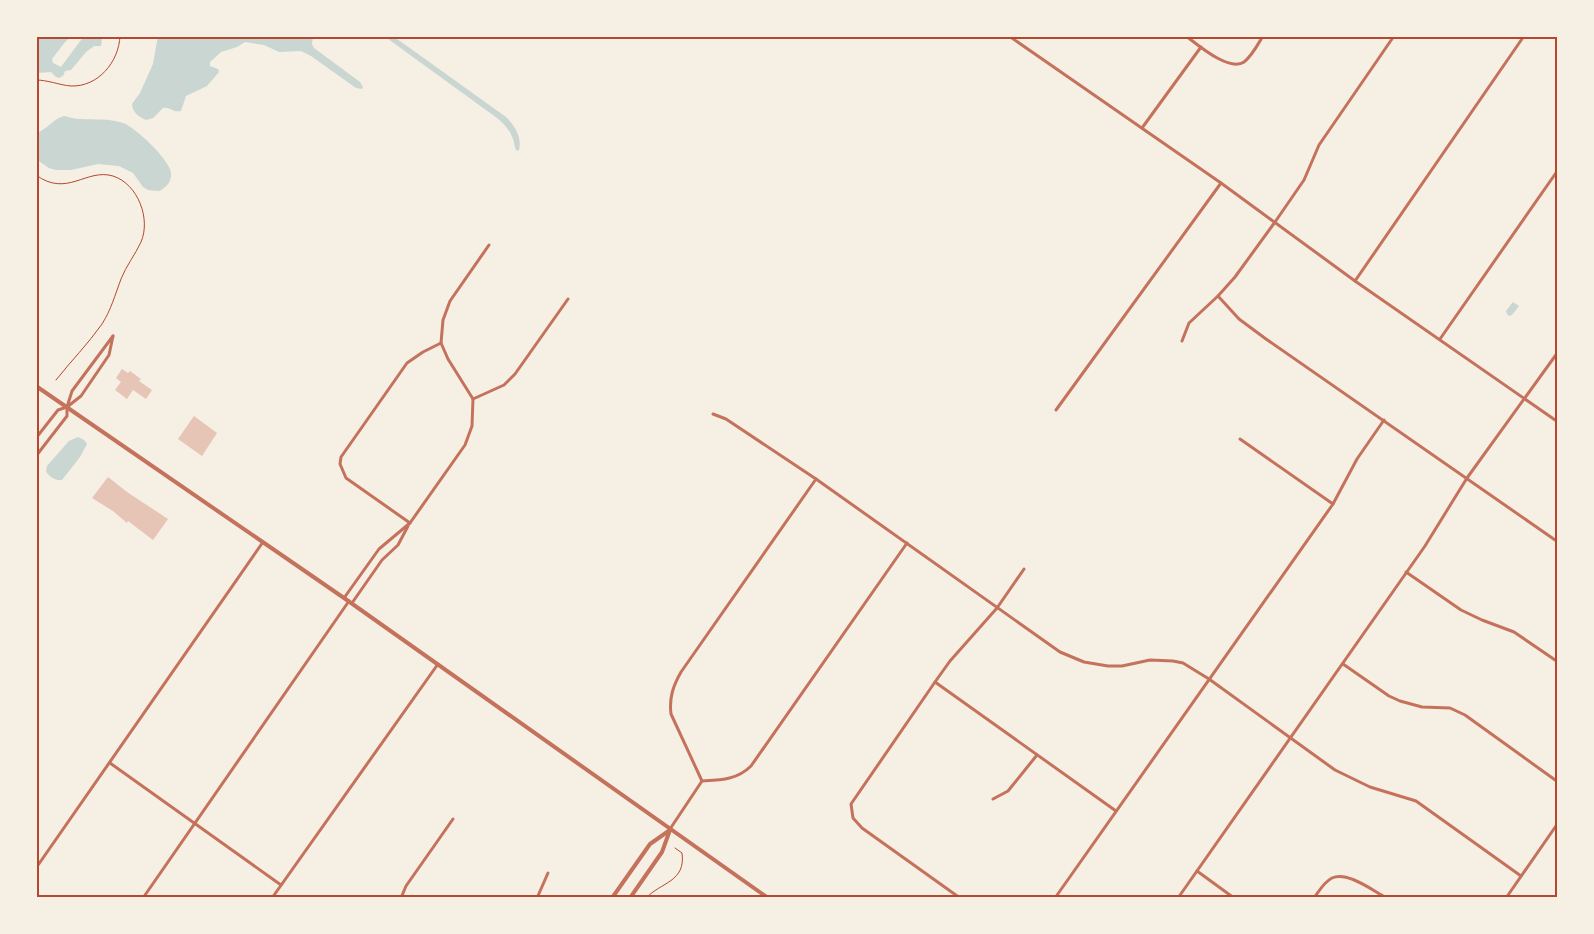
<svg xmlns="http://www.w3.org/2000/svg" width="1594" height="934" viewBox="0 0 1594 934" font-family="'Fira Sans',sans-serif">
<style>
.water{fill:#c9d6d2}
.building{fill:#e6c5b7}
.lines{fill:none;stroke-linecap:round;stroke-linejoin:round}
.path{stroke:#b5482f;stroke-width:1}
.minor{stroke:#c5725c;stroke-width:3}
.tertiary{stroke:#c5725c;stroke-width:4}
.neatline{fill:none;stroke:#b5482f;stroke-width:2}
</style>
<rect width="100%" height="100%" fill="#f6efe4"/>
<g class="water">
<path d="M36,36H72L65,42L52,59L53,63L61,67L84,36H106L102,39L101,46H94L86,52L71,70L65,71L63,76L59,78L56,77L51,72L36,73Z"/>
<path d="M158,36H313L312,44L314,48L360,82L363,87L362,89L356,88L311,56L301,51L279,52L264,45L245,42L237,47L221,52L210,62V66L218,69L219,72L207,86L186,96L181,111C174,113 169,106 163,108L153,118L146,120C139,117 132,112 132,104L140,93L153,64Z"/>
<path d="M384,36H393L506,117C515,126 522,137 519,150L517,151C514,147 515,144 513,139C510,130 504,124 497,118Z"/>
<path d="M64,116C70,117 74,119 80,119C94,120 109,118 123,123C135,127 170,160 171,173C172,181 166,188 159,191L148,190L143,187L133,173L119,166L98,164L71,170H56L49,168L36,159V133C48,129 54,118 64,116Z"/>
<path d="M1513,302L1519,306L1512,315L1509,316L1507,314L1506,311Z"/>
<path d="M78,437L84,440L87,444L80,457L62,480C56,481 49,477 46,471L47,466L69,441Z"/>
</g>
<g class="building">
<path d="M122,369L128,373L130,371L141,379L139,381L152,390L146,399L133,390L127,399L115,390L121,382L116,378Z"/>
<path d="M194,416L217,433L202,456L178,439Z"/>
<path d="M108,477L127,492L168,519L153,540L128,521L127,523L113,511L92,498Z"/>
</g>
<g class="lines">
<g class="path">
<path d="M36,80C48,80 59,85 71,86C98,87 119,62 120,36"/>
<path d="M36,175C67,198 86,168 113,176C138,184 151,219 141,242C135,255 126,266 121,279C115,295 111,310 102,324C88,344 71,361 56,380"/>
<path d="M646,898C661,882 686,882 682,853L675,848"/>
</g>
<g class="minor">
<path d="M1009,36L1221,183L1355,281L1558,422"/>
<path d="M1186,36C1198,45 1229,72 1244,62C1252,56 1258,44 1263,36"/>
<path d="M1142,128L1201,47"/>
<path d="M1355,281L1524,36"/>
<path d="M1218,296L1239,319L1266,339L1558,542"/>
<path d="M1440,339L1558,170"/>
<path d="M1182,341L1189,323L1218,296L1235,277L1275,222L1304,180L1319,145L1394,36"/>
<path d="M473,399L504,385L515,374L568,299"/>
<path d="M1056,410L1221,183"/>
<path d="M713,414L726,419L816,479L1060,652L1084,662L1108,666H1122L1150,660L1173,661L1183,663L1209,679L1335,770L1370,787L1416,801L1521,876"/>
<path d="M36,438L58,410L67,407L81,396L109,355L113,336"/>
<path d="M1240,439L1333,504"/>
<path d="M36,456L67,416V407L72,391L113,336"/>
<path d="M410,523L346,478L340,464L341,457L407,363L423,352L441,343"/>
<path d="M1406,572L1461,610L1482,620L1514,632L1558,662"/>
<path d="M344,598L379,549L410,523L465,445L472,426L473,399L448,359L441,343L443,320L450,301L489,245"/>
<path d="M352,603L382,560L398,545L408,526"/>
<path d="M1343,664L1389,696L1400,701L1422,707L1450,708L1465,715L1558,782"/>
<path d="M935,682L1116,811"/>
<path d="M110,763L281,885"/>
<path d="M702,781L671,714C669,698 673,686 681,672L816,479"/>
<path d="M993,799L1008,791L1037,755"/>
<path d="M670,829L702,781C720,780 737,780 751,766L907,543"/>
<path d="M36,868L263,542"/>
<path d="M1197,871L1234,898"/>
<path d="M143,898L349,601"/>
<path d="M272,898L438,664"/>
<path d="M401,898L406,886L453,819"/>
<path d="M537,898L548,873"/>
<path d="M960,898L862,828L853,818L851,804L935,682L950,661L997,608L1024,569"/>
<path d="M1055,898L1333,504L1357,459L1384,420"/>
<path d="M1178,898L1425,546L1467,478L1558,352"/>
<path d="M1314,898C1319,891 1324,882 1332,878C1347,871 1372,890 1385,897"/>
<path d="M1506,898L1558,823"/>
</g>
<g class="tertiary">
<path d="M36,386L344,598L768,898"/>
<path d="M612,898L650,844L670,830"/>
<path d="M630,898L662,852L670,830"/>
</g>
</g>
<rect width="1594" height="934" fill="none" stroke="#f6efe4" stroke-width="75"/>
<rect x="38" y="38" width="1518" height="858" class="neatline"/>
</svg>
